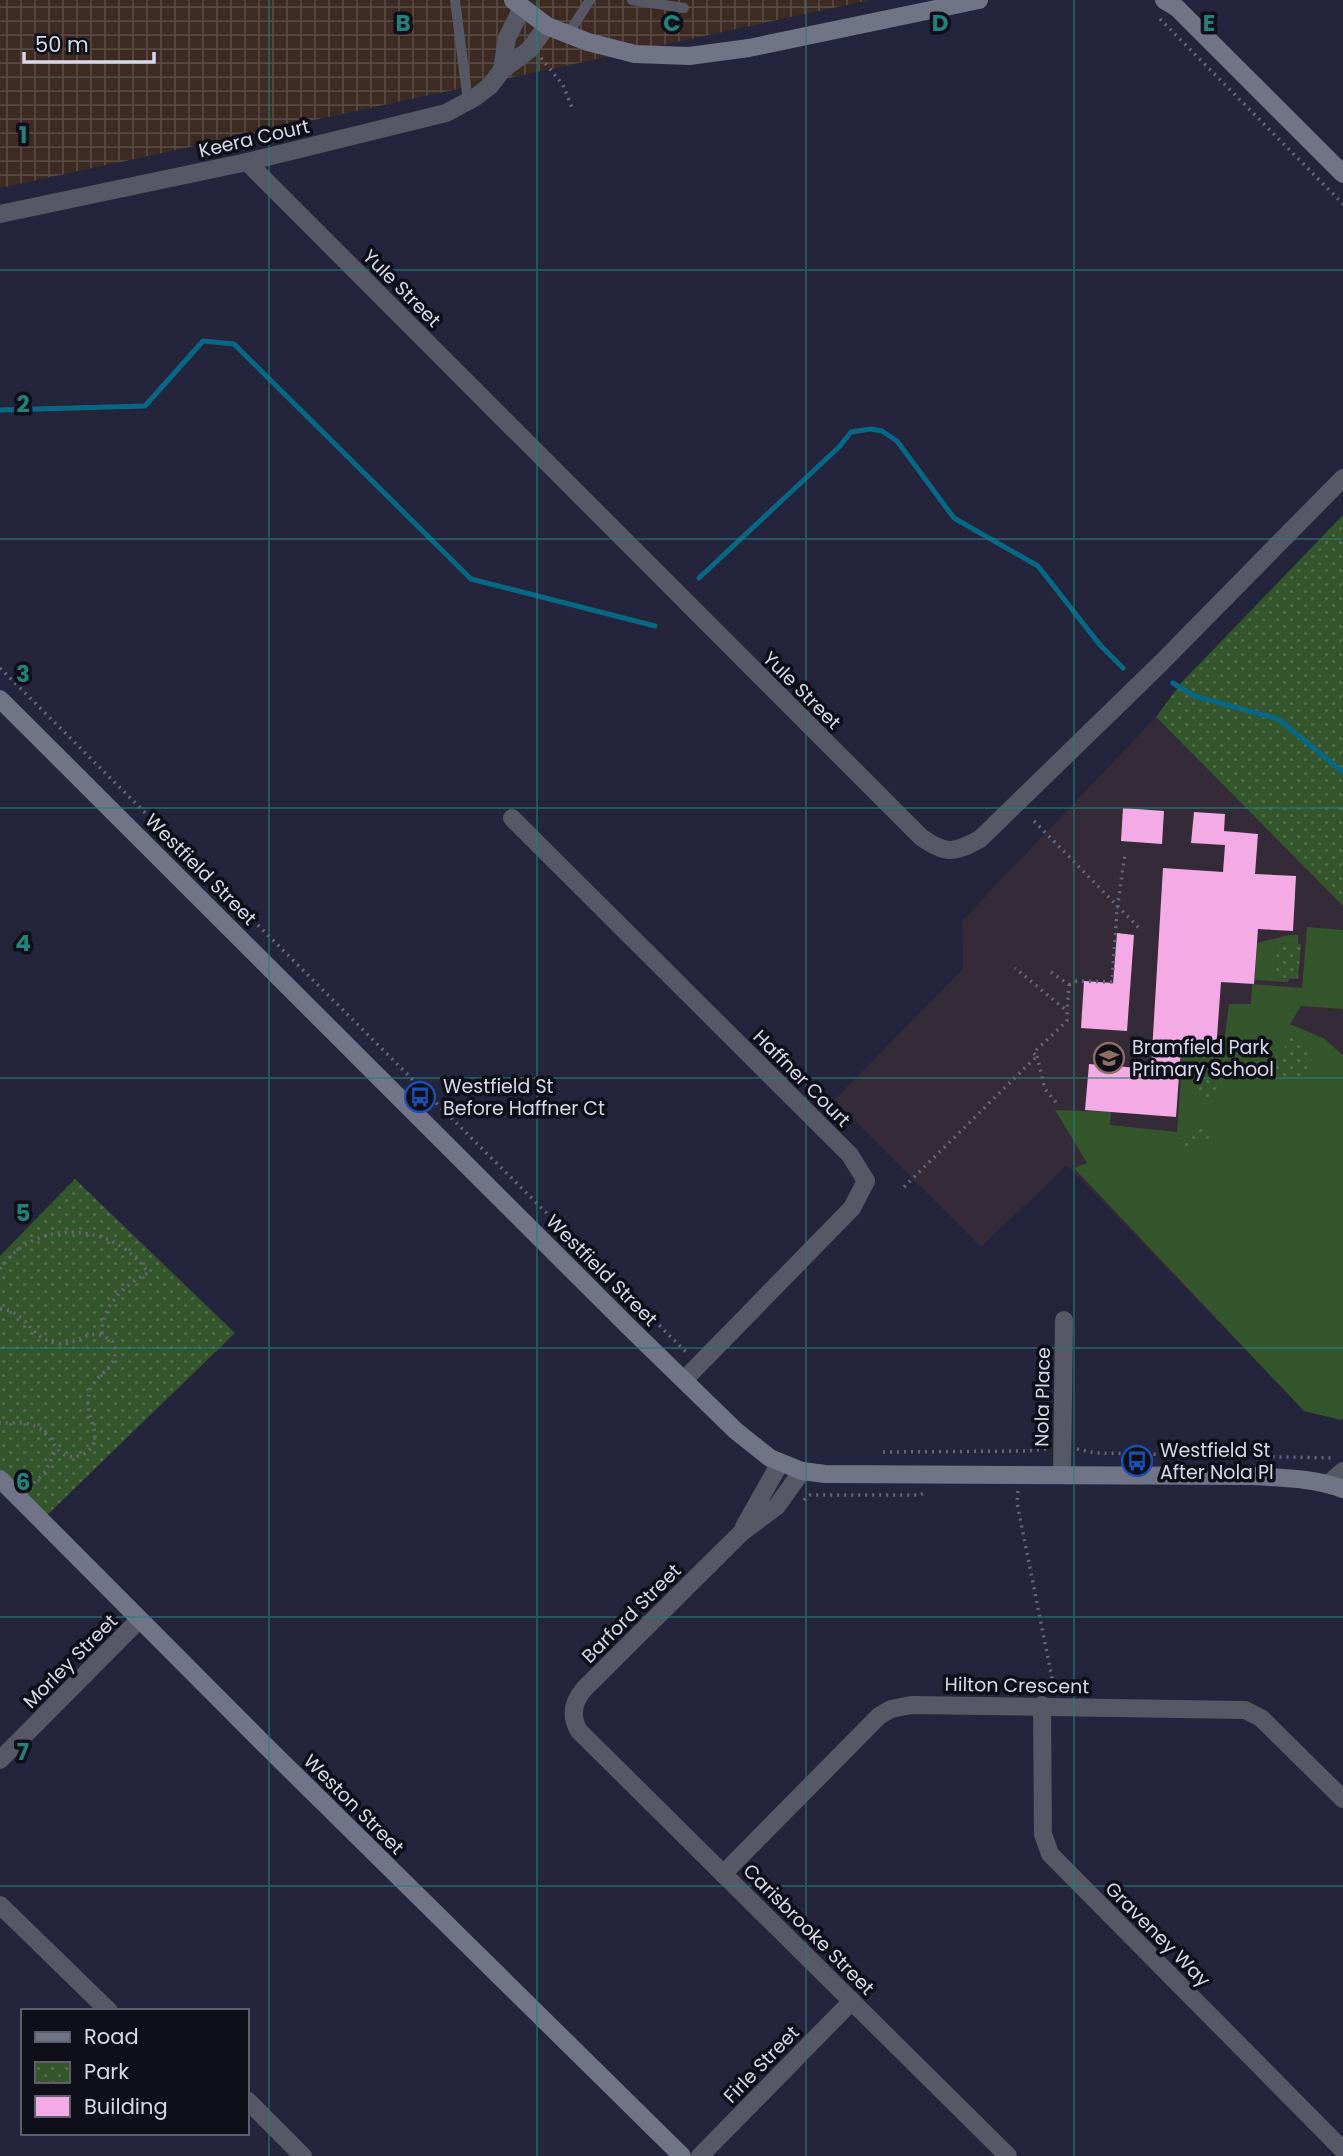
<svg xmlns="http://www.w3.org/2000/svg" width="1343" height="2156" viewBox="0 0 1343 2156" font-family="Poppins,sans-serif">
<style>
.industrial{fill:url(#industrial-grid)}
.education{fill:#352a38}
.grass{fill:#35562c}
.park{fill:url(#park-dots)}
.lines{fill:none;stroke-linecap:round;stroke-linejoin:round}
.stream{stroke:#076886;stroke-width:5}
.building{fill:#f3aae5}
.path{stroke:#66667b;stroke-width:3.5;stroke-dasharray:2 5;stroke-linecap:butt}
.lane{stroke:#565965;stroke-width:10}
.street{stroke:#565965;stroke-width:18}
.secondary{stroke:#717487;stroke-width:18}
.grid{fill:none;stroke:#23807a;stroke-width:2;stroke-opacity:0.55}
.labels{text-anchor:middle;stroke-width:7;stroke-linejoin:round;paint-order:stroke}
.street-label{font-size:19px;fill:#d7d8e8;stroke:#0e0f19}
.poi-label{font-size:19px;fill:#d7d8e8;stroke:#0e0f19;text-anchor:start}
.grid-label{font-size:23px;text-anchor:middle;font-weight:bold;fill:#23807a;stroke:#0e0f19;stroke-width:7;stroke-linejoin:round;paint-order:stroke}
</style>
<defs>
<pattern id="industrial-grid" width="8" height="8" patternUnits="userSpaceOnUse" patternTransform="scale(1.75)"><rect width="8" height="8" fill="#3c2a23"/><path d="M0 4h8M4 0v8" fill="none" stroke="#574843"/></pattern>
<pattern id="park-dots" width="8" height="8" patternUnits="userSpaceOnUse" patternTransform="scale(1.75)"><rect width="8" height="8" fill="#35562c"/><path d="M2 2h.1M6 6h.1" fill="none" stroke="#526e4b" stroke-width="1.8" stroke-linecap="round"/></pattern>
</defs>
<rect width="100%" height="100%" fill="#24243c"/>
<path class="industrial" d="M0,0H870L0,188Z"/>
<path class="education" d="M1156,717L1343,906V1418L1341,1420L1304,1411L1067,1165L981,1247L834,1100L963,969L962,921Z"/>
<g class="grass">
<path d="M1307,927L1343,930V1009L1301,1006L1290,1024L1323,1038L1343,1055V1418L1341,1420L1304,1411L1074,1168L1087,1163L1055,1110L1111,1112L1110,1125L1177,1132L1182,1064L1164,1062L1165,1047L1223,1051L1229,1004H1251L1252,984L1302,988Z"/>
<path d="M1289,935H1298V944L1277,943L1275,978L1289,979L1288,982L1255,980L1257,943Z"/>
</g>
<g class="park">
<path d="M1343,515V906L1156,717L1182,682Z"/>
<path d="M1277,943L1301,944L1298,979L1275,978Z"/>
<path d="M1291,1036L1317,1051L1299,1084L1272,1070Z"/>
<path d="M1198,1069L1221,1070L1220,1101L1196,1100Z"/>
<path d="M1203,1123L1212,1136L1187,1152L1179,1139Z"/>
<path d="M75,1179L235,1333L40,1522L0,1479V1256Z"/>
</g>
<g class="lines">
<g class="stream">
<path d="M0,410L145,406L203,341L234,344L471,579L655,626"/>
<path d="M699,578L839,447L851,432L871,429L882,431L897,441L954,518L1038,566L1100,645L1123,668"/>
<path d="M1173,683L1194,696L1278,719L1343,772"/>
</g>
</g>
<g class="building">
<path d="M1123,808L1164,811L1162,844L1121,841Z"/>
<path d="M1194,812L1225,814L1224,831L1258,834L1255,874L1296,876L1293,931L1258,929L1254,984L1221,982L1216,1051L1181,1048L1176,1117L1085,1110L1089,1064L1151,1069L1163,868L1223,872L1225,845L1191,843Z"/>
<path d="M1117,933L1134,935L1127,1031L1081,1028L1084,981L1113,983Z"/>
</g>
<g class="lines">
<g class="path">
<path d="M1160,19L1343,204"/>
<path d="M541,58L563,85L572,108"/>
<path d="M0,668L686,1352"/>
<path d="M1034,821L1142,931"/>
<path d="M1051,972L1069,985L1067,1011"/>
<path d="M1069,985L1077,981L1112,982L1117,910L1125,854"/>
<path d="M1037,1056L1045,1089L1059,1106"/>
<path d="M904,1187L1037,1056L1033,1053L1067,1021V1011L1015,968"/>
<path d="M0,1269C35,1217 115,1222 148,1273C124,1285 101,1306 102,1335"/>
<path d="M0,1309C28,1311 28,1337 55,1343C80,1348 86,1323 112,1341C124,1365 98,1371 90,1390C82,1412 99,1427 94,1443C91,1450 85,1455 78,1456C55,1461 54,1435 37,1427C26,1421 12,1423 0,1423"/>
<path d="M1077,1449L1096,1453L1332,1458"/>
<path d="M883,1452L1028,1451L1046,1449"/>
<path d="M29,1488L46,1471L56,1449"/>
<path d="M1018,1491L1017,1503L1055,1693"/>
<path d="M804,1500L810,1495H920L926,1492"/>
</g>
<g class="lane">
<path d="M455,0L468,101"/>
<path d="M632,0L684,8"/>
<path d="M568,34L590,0"/>
</g>
<g class="street">
<path d="M502,70L507,38L522,8"/>
<path d="M247,162L921,837C946,855 954,853 980,839L1160,664L1343,478"/>
<path d="M0,214L247,162L446,113L474,98L490,86L502,70L529,50L547,26"/>
<path d="M512,818L850,1155L866,1181L852,1208L684,1380"/>
<path d="M802,1471L777,1506L741,1533L584,1689C573,1702 570,1716 579,1731L1008,2156"/>
<path d="M1062,1475L1064,1320"/>
<path d="M1329,1483L1343,1471"/>
<path d="M744,1527L780,1463"/>
<path d="M1042,1705L1043,1834L1050,1854L1343,2150"/>
<path d="M0,1760L139,1620"/>
<path d="M723,1874L879,1716L891,1709L911,1705L1245,1710L1261,1718L1343,1799"/>
<path d="M0,1905L109,2011"/>
<path d="M247,2100L303,2156"/>
<path d="M700,2156L852,2001"/>
</g>
<g class="secondary">
<path d="M513,0L547,26L588,42L635,54L689,56L749,48L979,0"/>
<path d="M1164,0L1177,8L1343,174"/>
<path d="M0,699L631,1329L736,1431L770,1458L802,1471L825,1474L1253,1476C1283,1478 1314,1478 1343,1489"/>
<path d="M0,1479L268,1748L682,2156"/>
</g>
</g>
<path class="grid" d="M269,0V2156M537,0V2156M806,0V2156M1074,0V2156M0,270H1343M0,539H1343M0,808H1343M0,1078H1343M0,1348H1343M0,1617H1343M0,1886H1343"/>
<defs>
<g id="school-ring" transform="scale(1.575)"><circle r="9.5" fill="#0e0f19" stroke="#8d6e63" stroke-width="1.5"/><path d="M0-5L7-2L0 1L-7-2ZM-4 1L0 2.5L4 1V4Q0 6-4 4Z" fill="#8d6e63"/></g>
<g id="bus-ring" transform="scale(1.575)"><circle r="9.5" fill="#0e0f19" stroke="#1a4fb4" stroke-width="1.5"/><path d="M-5-6H5V4H4V6H2V4H-2V6H-4V4H-5ZM-3.5-4V0h7V-4ZM-3.5 1.2v1.5H-2V1.2ZM2 1.2v1.5H3.5V1.2Z" fill="#1a4fb4"/></g>
</defs>
<g fill-rule="evenodd">
<use href="#school-ring" x="1109" y="1058"/>
<use href="#bus-ring" x="420" y="1097"/>
<use href="#bus-ring" x="1137" y="1461"/>
</g>
<g class="labels">
<g class="street-label">
<text transform="translate(254 138) rotate(-13)" y="7">Keera Court</text>
<text transform="translate(402 288) rotate(45)" y="7">Yule Street</text>
<text transform="translate(802 690) rotate(45)" y="7">Yule Street</text>
<text transform="translate(201 869) rotate(45)" y="7">Westfield Street</text>
<text transform="translate(802 1078) rotate(45)" y="7">Haffner Court</text>
<text transform="translate(602 1270) rotate(45)" y="7">Westfield Street</text>
<text transform="translate(1042 1397) rotate(-89)" y="7">Nola Place</text>
<text transform="translate(631 1613) rotate(-45)" y="7">Barford Street</text>
<text transform="translate(70 1661) rotate(-45)" y="7">Morley Street</text>
<text transform="translate(1017 1685) rotate(1)" y="7">Hilton Crescent</text>
<text transform="translate(354 1804) rotate(45)" y="7">Weston Street</text>
<text transform="translate(809 1929) rotate(45)" y="7">Carisbrooke Street</text>
<text transform="translate(1158 1934) rotate(45)" y="7">Graveney Way</text>
<text transform="translate(761 2064) rotate(-46)" y="7">Firle Street</text>
</g>
<g class="poi-label">
<text x="1132" y="1054">Bramfield Park<tspan x="1132" dy="22">Primary School</tspan></text>
<text x="443" y="1093">Westfield St<tspan x="443" dy="22">Before Haffner Ct</tspan></text>
<text x="1160" y="1457">Westfield St<tspan x="1160" dy="22">After Nola Pl</tspan></text>
</g>
</g>
<g class="grid-label">
<text x="403" y="31">B</text>
<text x="672" y="31">C</text>
<text x="940" y="31">D</text>
<text x="1209" y="31">E</text>
<text x="23" y="143">1</text>
<text x="23" y="412">2</text>
<text x="23" y="682">3</text>
<text x="23" y="951">4</text>
<text x="23" y="1221">5</text>
<text x="23" y="1490">6</text>
<text x="23" y="1760">7</text>
</g>
<rect x="21" y="2009" width="228" height="126" fill="#0e0f19" stroke="#5e5f6c" stroke-width="2"/>
<rect x="35" y="2032" width="35" height="10" fill="#717487" stroke="#5e5f6c" stroke-width="2"/>
<text x="84" y="2044" font-size="21" fill="#d7d8e8">Road</text>
<rect x="35" y="2062" width="35" height="21" fill="url(#park-dots)" stroke="#5e5f6c" stroke-width="2"/>
<text x="84" y="2079" font-size="21" fill="#d7d8e8">Park</text>
<rect x="35" y="2096" width="35" height="21" fill="#f3aae5" stroke="#5e5f6c" stroke-width="2"/>
<text x="84" y="2114" font-size="21" fill="#d7d8e8">Building</text>
<path d="M24 52v10h130v-10" fill="none" stroke="#d7d8e8" stroke-width="3.5"/>
<text x="35" y="52" font-size="21" fill="#d7d8e8" stroke="#0e0f19" stroke-width="5" paint-order="stroke">50 m</text>
</svg>
